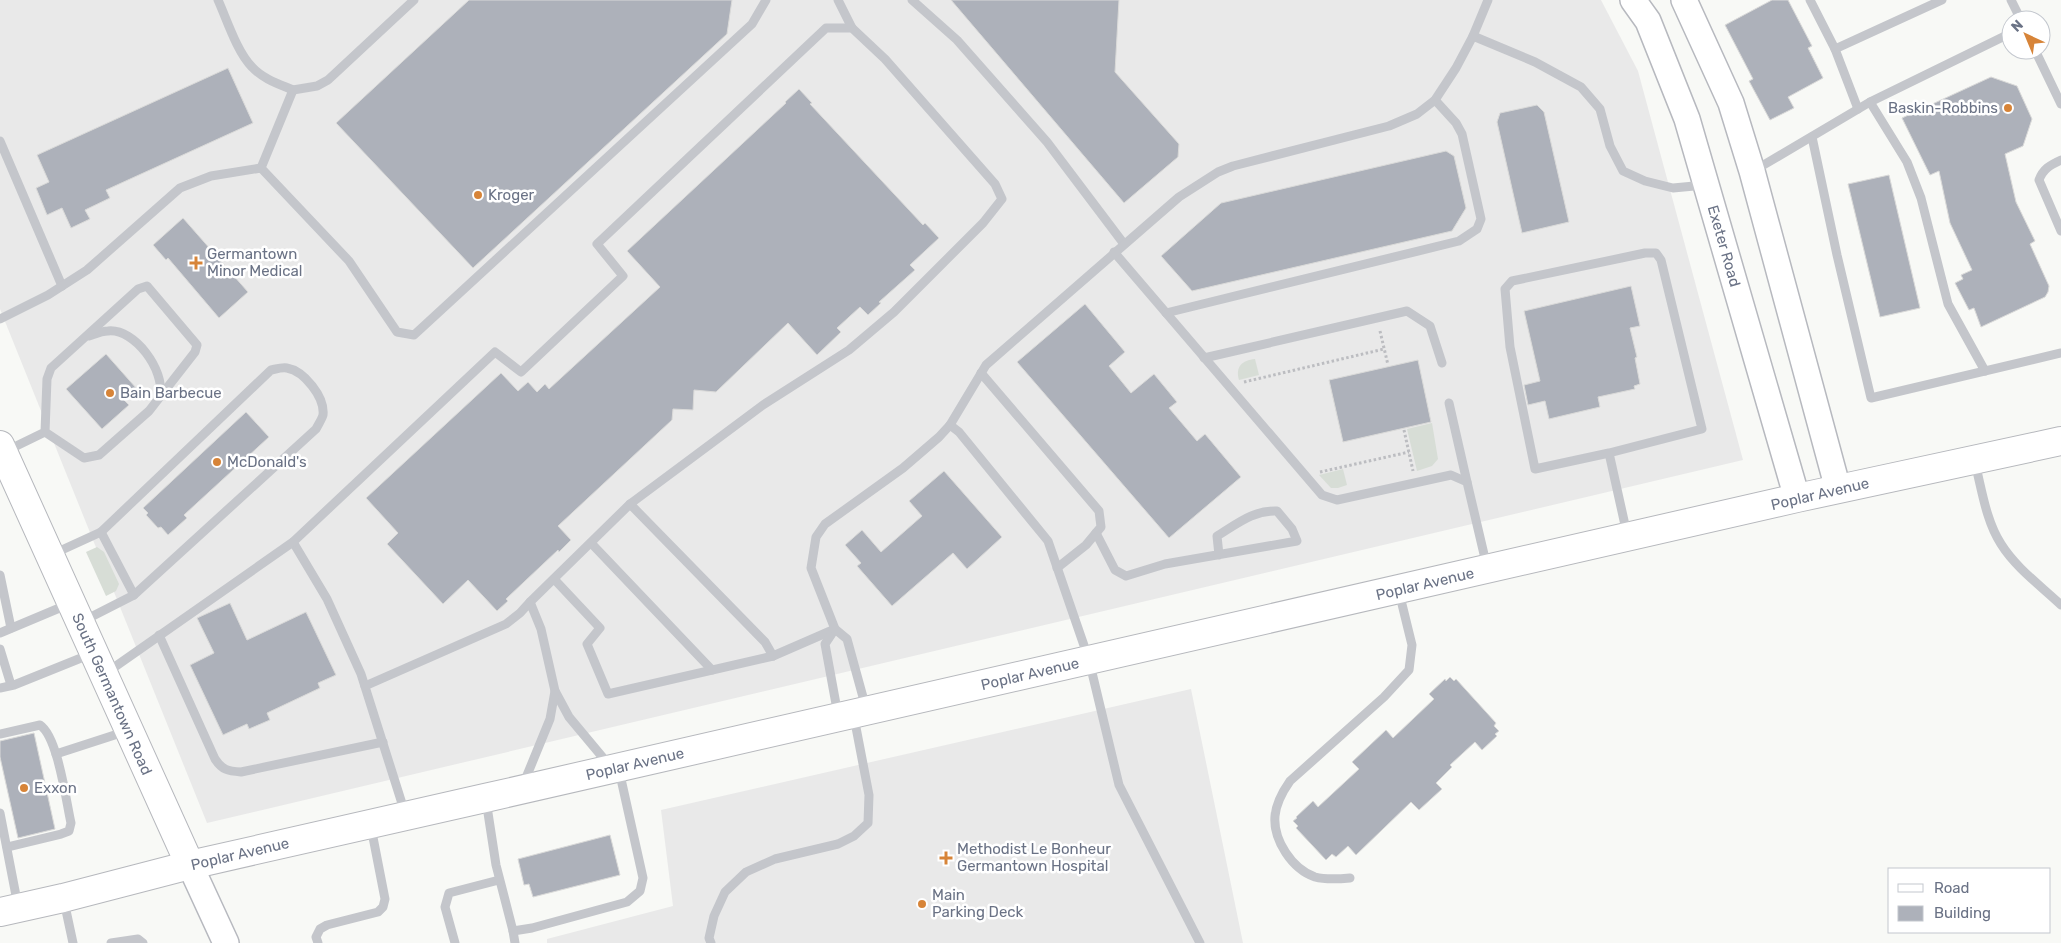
<svg xmlns="http://www.w3.org/2000/svg" width="2061" height="943" viewBox="0 0 2061 943" font-family="Rubik,sans-serif">
<style>
.built{fill:#e9e9e9}
.green{fill:#d7ddd6}
.building{fill:#adb1ba;stroke:#dadad9}
.lines{fill:none;stroke-linecap:round;stroke-linejoin:round}
.secondary-casing{stroke:#b7b9bf;stroke-width:28}
.primary-casing{stroke:#b6b8bd;stroke-width:30}
.path{stroke:#bcbdc1;stroke-width:3;stroke-dasharray:2.5 2.5;stroke-linecap:butt}
.lane{stroke:#c4c6cb;stroke-width:9}
.secondary{stroke:#fff;stroke-width:25}
.primary{stroke:#fff;stroke-width:28}
.poi-dot{fill:#d78438;stroke:#fff;stroke-width:2}
.labels{text-anchor:middle;stroke-width:5;stroke-linejoin:round;paint-order:stroke}
.poi-label{font-size:15px;fill:#6a7285;stroke:#fff;text-anchor:start}
.street-label{font-size:15px;fill:#6a7285;stroke:#fff}
</style>
<rect width="100%" height="100%" fill="#f8f9f6"/>
<g class="built">
<path d="M0,0H1601L1638,71L1743,460L207,823L0,309Z"/>
<path d="M1191,689L1243,943H547V939L673,906L661,810Z"/>
</g>
<g class="green">
<path d="M1255,359L1259,375L1239,380C1235,367 1242,360 1255,359Z"/>
<path d="M1432,423L1438,459L1432,466L1417,471L1407,429Z"/>
<path d="M1343,469L1347,485L1338,488H1331L1319,475Z"/>
<path d="M97,547L104,552L119,584L116,591L106,596L86,552Z"/>
</g>
<g class="building">
<path d="M469,0H732L727,34L473,268L336,123Z"/>
<path d="M951,0H1119L1115,72L1179,144L1178,157L1124,203Z"/>
<path d="M1772,0H1788L1812,46L1808,48L1823,78L1788,97L1794,108L1770,120L1749,81L1753,79L1725,25Z"/>
<path d="M228,68L253,123L106,190L110,198L85,210L90,219L71,228L62,208L47,215L36,188L49,182L37,155Z"/>
<path d="M1991,77L2017,86L2032,119L2023,146L2005,154L2016,202L2035,241L2030,244L2049,286L2048,292L2045,297L1981,327L1974,308L1969,310L1955,283L1963,279L1961,275L1972,270L1950,223L1939,171L1930,175L1902,118Z"/>
<path d="M799,89L812,103L810,104L923,225L925,223L939,238L910,265L915,270L879,302L881,303L868,315L860,307L837,328L841,332L817,355L788,323L716,392L694,390L693,410L673,409L672,420L558,526L571,540L559,552L558,550L506,599L508,601L497,611L468,580L443,604L387,544L398,533L366,498L501,373L518,391L528,382L537,392L545,384L549,389L660,287L627,251L786,103L785,102Z"/>
<path d="M1537,105L1544,112L1569,222L1522,233L1497,122L1500,113Z"/>
<path d="M1446,151L1454,156L1466,208L1452,231L1192,291L1161,256L1221,203Z"/>
<path d="M1889,175L1920,308L1880,317L1848,184Z"/>
<path d="M183,218L248,292L219,318L168,258L166,260L153,245Z"/>
<path d="M1631,286L1640,326L1630,328L1637,357L1635,358L1640,384L1634,386L1635,389L1598,397L1600,407L1549,419L1545,401L1528,405L1524,385L1540,381L1524,311Z"/>
<path d="M1085,304L1125,352L1109,366L1131,393L1154,374L1177,402L1169,408L1197,441L1205,434L1241,477L1169,538L1017,362Z"/>
<path d="M106,354L137,389L124,400L129,405L102,429L66,389Z"/>
<path d="M1418,360L1431,422L1343,442L1329,380Z"/>
<path d="M246,412L269,437L184,515L187,518L168,535L161,527L158,528L146,515L148,513L143,508Z"/>
<path d="M944,471L1002,537L967,569L953,553L892,606L857,566L861,563L845,545L862,530L881,552L922,516L909,501Z"/>
<path d="M230,603L247,640L306,612L336,675L318,683L320,688L267,713L270,720L249,729L247,724L223,735L190,665L214,653L197,618Z"/>
<path d="M1450,677L1454,681L1456,679L1496,723L1494,726L1499,731L1495,734L1497,736L1482,750L1475,742L1450,765L1452,767L1436,783L1442,789L1419,810L1411,802L1356,855L1348,846L1336,857L1332,854L1326,860L1296,828L1298,826L1293,821L1297,818L1296,817L1313,801L1318,807L1359,769L1352,762L1386,730L1393,738L1434,699L1429,694L1445,679L1446,681Z"/>
<path d="M34,733L55,829L18,838L0,757V741Z"/>
<path d="M610,835L620,875L533,897L529,884L524,885L518,859Z"/>
</g>
<g class="lines">
<g class="secondary-casing">
<g id="secondary">
<path d="M1633,0L1648,21L1687,119L1797,498"/>
<path d="M1684,0L1731,103L1752,171L1838,489"/>
<path d="M190,865L226,943"/>
</g>
</g>
<g class="primary-casing">
<g id="primary">
<path d="M0,445L190,865"/>
<path d="M0,912L63,898L190,865L485,798L1797,498L2061,441"/>
</g>
</g>
<g class="path">
<path d="M1380,331L1388,365"/>
<path d="M1244,382L1384,349"/>
<path d="M1404,430L1413,471"/>
<path d="M1320,472L1409,452"/>
</g>
<g class="lane">
<path d="M218,0C227,20 237,52 252,67C263,79 279,84 293,90L261,168"/>
<path d="M838,0L852,28"/>
<path d="M912,0L957,40L1047,142L1124,244"/>
<path d="M1810,0L1835,49L1858,109"/>
<path d="M2011,0L2021,20"/>
<path d="M1473,36L1535,62L1581,87L1600,109L1610,146L1623,171L1645,181L1673,188L1705,185"/>
<path d="M1835,49L1942,0"/>
<path d="M2035,50L2061,104"/>
<path d="M293,90L317,86L328,80L414,0"/>
<path d="M1870,102L1907,162L1921,198L1948,304L1985,371"/>
<path d="M1812,137L1837,255L1871,398L2061,353"/>
<path d="M0,141L62,286"/>
<path d="M2061,160C2050,165 2043,169 2039,180L2061,231"/>
<path d="M1755,170L1870,102L2011,33"/>
<path d="M1114,252L1322,495L1337,500L1451,475L1467,482L1487,567"/>
<path d="M1166,313L1459,241L1477,229L1481,219L1462,134L1456,123L1435,100"/>
<path d="M0,319L48,295L87,270L180,188L211,176L261,168L349,261L397,332L414,335L752,24L766,0"/>
<path d="M89,336C95,334 102,331 108,331C135,328 165,371 160,395"/>
<path d="M1204,358L1407,311L1430,326L1442,363"/>
<path d="M981,373L1099,511L1101,527L1086,545L1057,568"/>
<path d="M1449,403L1467,482"/>
<path d="M6,451L45,432L84,458L99,455L149,411L195,352L197,345L147,286L138,289L51,368L47,379L45,432"/>
<path d="M1609,453L1702,429L1661,260L1656,253H1645L1512,281L1505,289L1510,347L1535,469L1609,453L1627,534"/>
<path d="M1975,463C1982,490 1986,521 2001,544C2016,568 2041,586 2061,605"/>
<path d="M630,504L765,642L773,656"/>
<path d="M101,532L134,595"/>
<path d="M1096,533L1115,570L1126,576L1165,564L1297,541L1292,529L1277,511C1253,510 1237,524 1217,536L1219,555"/>
<path d="M293,542L327,599L361,674L405,813"/>
<path d="M591,543L712,670"/>
<path d="M53,554L101,532L271,370C276,369 282,367 287,368C304,371 325,397 323,415C322,419 318,425 316,429L134,595L83,621"/>
<path d="M0,575L11,628"/>
<path d="M554,579L600,628L587,644L608,694L773,656L835,629"/>
<path d="M835,629L825,644L838,715"/>
<path d="M0,633L69,604"/>
<path d="M159,635L215,759C222,770 228,771 241,772L383,742"/>
<path d="M0,649L11,685"/>
<path d="M106,673L293,542L495,352L521,372L623,276L597,244L826,28H852L885,59L995,184L1002,199L983,223L894,312L849,350L763,405L630,504L530,602"/>
<path d="M365,686L506,624L520,613L530,602L541,629L555,691L569,717L609,765"/>
<path d="M0,688L14,685L91,654"/>
<path d="M866,708L847,639L835,629L811,568L816,537L825,524L903,468L939,437L950,425"/>
<path d="M0,734L40,725C58,737 66,801 71,823L69,831L61,834L7,847"/>
<path d="M56,754L127,731"/>
<path d="M523,785L550,719L555,691"/>
<path d="M486,800L496,865L513,931L532,928L627,902L640,891L643,878L619,770"/>
<path d="M0,813L18,906"/>
<path d="M1350,878C1339,879 1326,880 1315,877C1292,869 1273,840 1275,816C1276,804 1283,791 1290,781L1384,697L1409,670L1412,645L1399,592"/>
<path d="M64,901L73,943"/>
<path d="M513,931L515,943"/>
<path d="M111,943L138,939L143,943"/>
<path d="M318,943L316,937L320,929L327,925L378,912L383,907L385,899L371,827"/>
<path d="M455,943L445,907L449,893L499,880"/>
<path d="M711,943L709,938L714,916L725,892L746,872L775,859L838,844L854,836L868,823L869,795L854,717"/>
<path d="M1200,943L1119,785L1089,660L1048,541L959,432L950,425L986,365L1179,197L1218,172L1233,166L1389,126L1417,114L1435,100L1456,68L1473,36L1488,0"/>
</g>
<use href="#secondary" class="secondary"/>
<use href="#primary" class="primary"/>
</g>
<g class="poi-dot">
<circle cx="2008" cy="108" r="5"/>
<circle cx="478" cy="195" r="5"/>
<path d="M193.5 255.5h5v5h5v5h-5v5h-5v-5h-5v-5h5z"/>
<circle cx="110" cy="393" r="5"/>
<circle cx="217" cy="462" r="5"/>
<circle cx="24" cy="788" r="5"/>
<path d="M943.5 850.5h5v5h5v5h-5v5h-5v-5h-5v-5h5z"/>
<circle cx="922" cy="904" r="5"/>
</g>
<g class="labels">
<g class="poi-label">
<text x="1998" y="113" text-anchor="end">Baskin-Robbins</text>
<text x="488" y="200">Kroger</text>
<text x="207" y="259">Germantown<tspan x="207" dy="17">Minor Medical</tspan></text>
<text x="120" y="398">Bain Barbecue</text>
<text x="227" y="467">McDonald's</text>
<text x="34" y="793">Exxon</text>
<text x="957" y="854">Methodist Le Bonheur<tspan x="957" dy="17">Germantown Hospital</tspan></text>
<text x="932" y="900">Main<tspan x="932" dy="17">Parking Deck</tspan></text>
</g>
<g class="street-label">
<text transform="translate(1724 246) rotate(74)" y="5">Exeter Road</text>
<text transform="translate(1820 494) rotate(-13)" y="5">Poplar Avenue</text>
<text transform="translate(1425 584) rotate(-13)" y="5">Poplar Avenue</text>
<text transform="translate(1030 674) rotate(-13)" y="5">Poplar Avenue</text>
<text transform="translate(112 694) rotate(66)" y="5">South Germantown Road</text>
<text transform="translate(635 764) rotate(-13)" y="5">Poplar Avenue</text>
<text transform="translate(240 854) rotate(-13)" y="5">Poplar Avenue</text>
</g>
</g>
<rect x="1888" y="868" width="162" height="65" fill="#ffffff" stroke="#c3c7ce"/>
<rect x="1898" y="884" width="25" height="8" fill="#ffffff" stroke="#c3c7ce"/>
<text x="1934" y="893" font-size="15" fill="#6a7285">Road</text>
<rect x="1898" y="906" width="25" height="15" fill="#adb1ba" stroke="#c3c7ce"/>
<text x="1934" y="918" font-size="15" fill="#6a7285">Building</text>
<g transform="translate(2026 35) rotate(316)"><circle r="24" fill="#ffffff" stroke="#c3c7ce"/>
<path d="M0-4L9 19L0 12L-9 19Z" fill="#d78438"/>
<text y="-8" font-size="14" font-weight="bold" text-anchor="middle" fill="#6a7285">N</text>
</g>
</svg>
